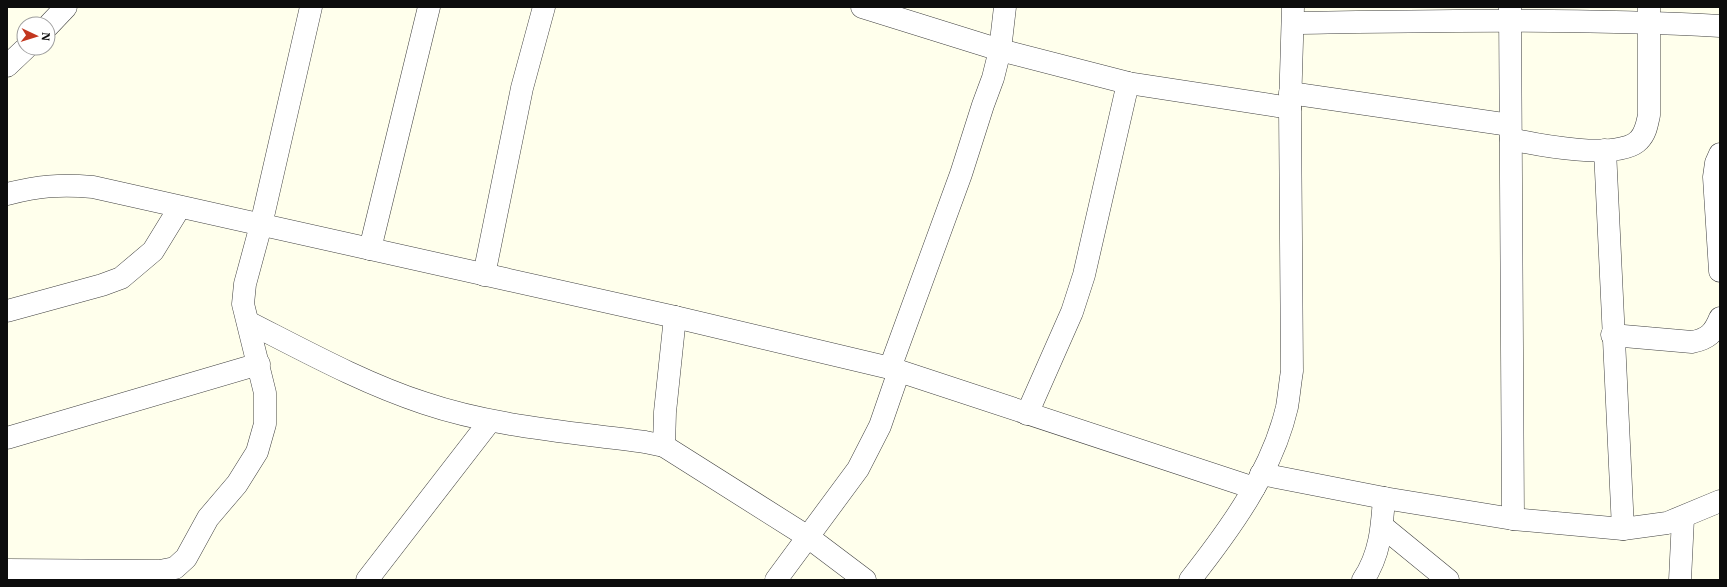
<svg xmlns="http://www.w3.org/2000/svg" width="1727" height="587" viewBox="0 0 1727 587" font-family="'IBM Plex Serif',serif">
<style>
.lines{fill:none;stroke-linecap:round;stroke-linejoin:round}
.minor-casing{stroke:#404040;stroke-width:23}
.minor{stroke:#fff;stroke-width:22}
</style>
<rect width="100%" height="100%" fill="#ffffec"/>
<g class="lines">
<g class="minor-casing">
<g id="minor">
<path d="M862,7L1000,50L1128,83L1290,108"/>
<path d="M1510,7L1513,519"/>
<path d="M1293,23C1435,21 1578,18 1720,26"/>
<path d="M48,26L66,7"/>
<path d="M7,66L26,48"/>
<path d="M1290,93L1510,125"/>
<path d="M1511,139C1537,145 1620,161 1639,140C1646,133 1647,124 1649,115V8"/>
<path d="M1605,150L1623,529"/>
<path d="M1720,154L1716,163L1714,177L1720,271"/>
<path d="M7,194C39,186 60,184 93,187L675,317L890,368L1254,488"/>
<path d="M370,249L429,7"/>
<path d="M484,275L522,88L544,7"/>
<path d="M7,311L102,285L121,278L153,251L180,207"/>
<path d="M248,322C305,351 363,383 424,403C495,427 571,432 645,442L664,446L808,537L865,580"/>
<path d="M1612,335L1692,342C1708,339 1714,333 1720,318"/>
<path d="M890,368L961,174L983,105L993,78L1000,50L1005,7"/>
<path d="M1027,414L1072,312L1084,275L1128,83"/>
<path d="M7,438L259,364"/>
<path d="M664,446L665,412L675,317"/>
<path d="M1261,474L1384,498L1513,519L1623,529L1667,523L1720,501"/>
<path d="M1382,526L1448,580"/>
<path d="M7,570L160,571L175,568L186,558L208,518L237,484L257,452L265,424V393L243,304L245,284L261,225L311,7"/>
<path d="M367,580L490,421"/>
<path d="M776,580L858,469L880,426L899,371"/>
<path d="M1190,580C1230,529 1272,472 1287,407C1289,395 1290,383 1292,371L1290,108L1293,7"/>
<path d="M1363,580C1380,555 1382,528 1384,498"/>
<path d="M1680,580L1683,518"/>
</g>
</g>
<use href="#minor" class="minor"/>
</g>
<rect width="1727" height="587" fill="none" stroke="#0d0d0d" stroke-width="16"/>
<g transform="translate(36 36) rotate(94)"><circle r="19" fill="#ffffff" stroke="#9e9e9e"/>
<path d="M0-3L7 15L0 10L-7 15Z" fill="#c3371e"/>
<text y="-6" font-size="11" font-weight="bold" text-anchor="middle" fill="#0d0d0d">N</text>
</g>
</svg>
